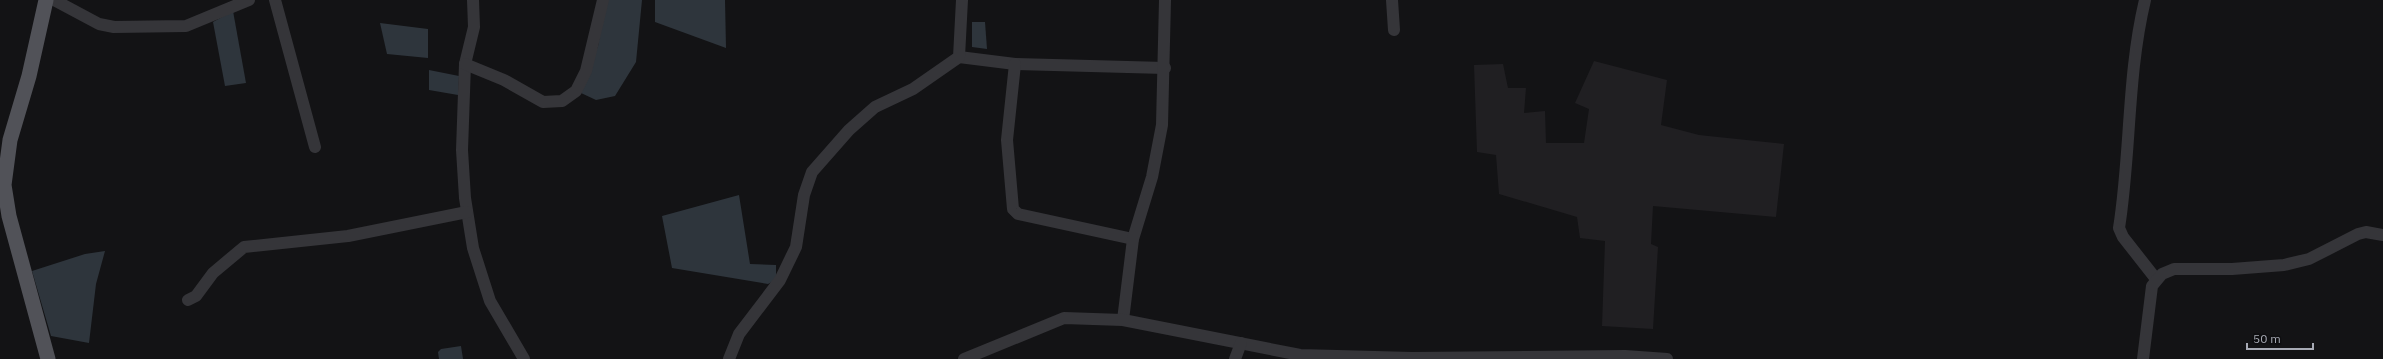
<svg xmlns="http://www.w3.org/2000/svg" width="2383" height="359" viewBox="0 0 2383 359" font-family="'IBM Plex Sans',sans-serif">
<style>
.built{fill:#201f22}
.water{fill:#2e353c}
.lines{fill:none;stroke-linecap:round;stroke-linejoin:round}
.minor{stroke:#353539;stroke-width:12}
.major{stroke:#515258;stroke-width:15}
</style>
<rect width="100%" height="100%" fill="#131315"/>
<path class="built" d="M1594,61L1667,80L1661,125L1699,135L1784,144L1776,217L1653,206L1651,244L1658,247L1653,329L1602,326L1605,241L1580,238L1577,217L1499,194L1496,155L1477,152L1474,65L1503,64L1508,88H1526L1524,113L1545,111L1546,143H1584L1589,109L1575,103Z"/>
<g class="water">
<path d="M606,0H642L636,62L615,96L596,100L581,93L598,46Z"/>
<path d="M655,0H725L726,48L655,22Z"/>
<path d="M233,11L246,83L225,86L213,22Z"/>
<path d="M972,22H985L987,49L972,47Z"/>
<path d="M380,23L428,29V58L387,54Z"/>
<path d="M429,70L459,76L458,95L429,90Z"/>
<path d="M739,195L750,264L776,265V280L768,284L672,268L662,216Z"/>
<path d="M105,251L96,284L89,343L51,336L32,271L85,254Z"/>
<path d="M461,346L463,359H439L438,352L441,349Z"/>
</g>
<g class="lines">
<g class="minor">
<path d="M54,0L99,24L114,27L186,26L249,0"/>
<path d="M275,0L315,147"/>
<path d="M473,0L474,27L465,64L462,150L465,198L473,248L490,301L524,359"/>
<path d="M1392,0L1394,30"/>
<path d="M2145,0C2127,75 2131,152 2119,228L2123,237L2156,279"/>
<path d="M959,57L1015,64L1165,68"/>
<path d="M465,64L504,80L543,102L562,101L576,91L586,71L603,0"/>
<path d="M1015,64L1007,140L1013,209L1018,214L1133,239"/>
<path d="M188,300L196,296L213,273L244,247L348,236L467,212"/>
<path d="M1123,320L1133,239L1152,177L1162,125L1165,0"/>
<path d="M729,359L739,334L780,280L796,247L804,195L812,172L849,130L875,107L913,89L959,57L962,0"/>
<path d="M964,359L1064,318L1123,320L1300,355L1412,358L1625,356L1667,359"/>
<path d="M1235,359L1241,343"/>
<path d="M2143,359L2152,286L2162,274L2174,269H2232L2284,265L2309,259L2358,234L2366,232L2383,235"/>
</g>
<path class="major" d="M46,0L29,76L10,140L4,185L9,216L48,359"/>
</g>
<path d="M2247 343v6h66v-6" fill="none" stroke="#a7aab4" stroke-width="2"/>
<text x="2253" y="343" font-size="12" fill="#a7aab4" stroke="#0e0e10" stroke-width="3" paint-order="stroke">50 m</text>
</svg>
